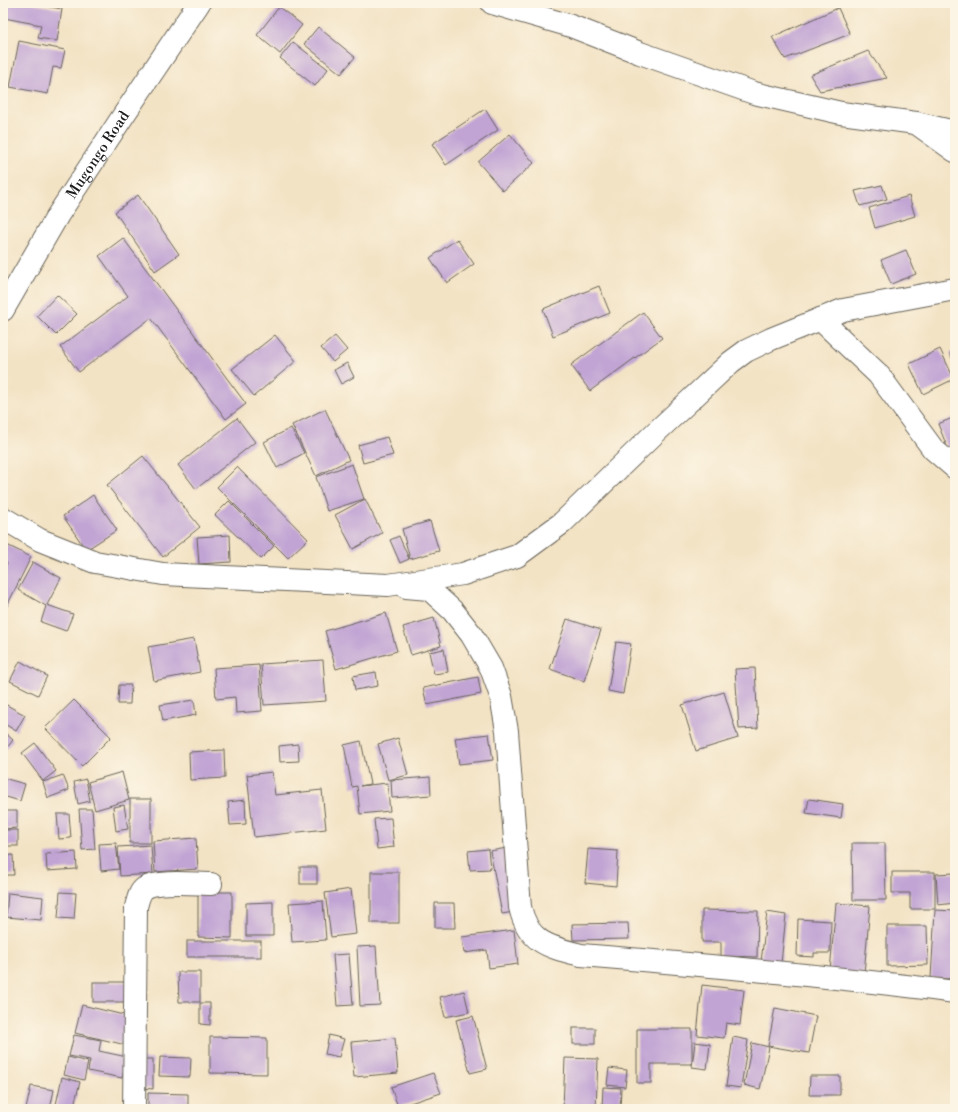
<svg xmlns="http://www.w3.org/2000/svg" width="958" height="1112" viewBox="0 0 958 1112" font-family="'Libre Bodoni',serif">
<style>
.building{fill:#c1a4d4}
.lines{fill:none;stroke-linecap:round;stroke-linejoin:round}
.minor-casing{stroke:#676257;stroke-width:24}
.tertiary-casing{stroke:#676257;stroke-width:24}
.minor{stroke:#fff;stroke-width:22}
.tertiary{stroke:#fff;stroke-width:22}
.labels{text-anchor:middle;stroke-width:4;stroke-linejoin:round;paint-order:stroke}
.street-label{font-size:15px;fill:#1c1c1c;stroke:#fcf5e5}
</style>
<rect width="100%" height="100%" fill="#fcf5e5"/>
<filter id="ink" filterUnits="userSpaceOnUse"><feTurbulence type="fractalNoise" baseFrequency=".025" numOctaves="2"/><feDisplacementMap in="SourceGraphic" scale="8" xChannelSelector="R" yChannelSelector="G"/><feConvolveMatrix kernelMatrix="1 2 1 2 8 2 1 2 1" color-interpolation-filters="sRGB"/></filter>
<filter id="wash" filterUnits="userSpaceOnUse"><feTurbulence type="fractalNoise" baseFrequency=".012" numOctaves="4" result="noise"/><feDisplacementMap in="SourceGraphic" scale="16" xChannelSelector="R" yChannelSelector="G"/><feGaussianBlur stdDeviation="0.9" result="paint"/><feColorMatrix in="noise" values="0 0 0 0 0 0 0 0 0 0 0 0 0 0 0 0 0 1.4 0 .05"/><feComposite in="paint" operator="in"/></filter>
<g filter="url(#wash)">
<rect width="100%" height="100%" fill="#f3e3c5"/>
<g id="blocks">
<g class="building">
<path d="M6,3H28L62,9L57,41L38,38L41,25L4,18Z"/>
<path d="M279,7L302,25L280,54L257,35Z"/>
<path d="M838,8L850,34L785,59L772,37Z"/>
<path d="M318,27L355,57L341,74L304,44Z"/>
<path d="M19,41L65,50L61,68L53,67L48,94L10,87Z"/>
<path d="M293,42L328,69L315,86L280,58Z"/>
<path d="M868,51L887,78L820,91L810,75Z"/>
<path d="M485,109L498,130L446,165L432,144Z"/>
<path d="M510,134L534,163L503,191L478,162Z"/>
<path d="M882,185L887,199L860,206L855,191Z"/>
<path d="M138,195L179,254L155,271L115,212Z"/>
<path d="M909,196L915,216L875,228L869,208Z"/>
<path d="M123,238L246,404L226,419L151,318L79,372L60,347L128,296L99,256Z"/>
<path d="M457,239L474,264L447,283L430,258Z"/>
<path d="M906,250L916,274L891,284L881,260Z"/>
<path d="M599,286L610,313L553,336L543,309Z"/>
<path d="M57,295L77,314L56,335L37,316Z"/>
<path d="M643,312L662,338L590,391L571,365Z"/>
<path d="M275,335L296,361L254,396L232,369Z"/>
<path d="M335,336L347,350L333,362L321,348Z"/>
<path d="M940,349L954,379L923,394L909,364Z"/>
<path d="M955,351V366L950,353Z"/>
<path d="M347,363L354,377L341,384L334,370Z"/>
<path d="M325,409L349,460L316,476L292,425Z"/>
<path d="M955,417V452L950,454L938,424Z"/>
<path d="M237,418L255,442L196,489L178,465Z"/>
<path d="M291,428L304,453L277,468L264,442Z"/>
<path d="M387,437L393,455L363,463L358,445Z"/>
<path d="M143,456L200,527L163,557L107,485Z"/>
<path d="M352,464L364,499L327,511L316,477Z"/>
<path d="M237,467L308,539L288,558L217,487Z"/>
<path d="M93,495L117,530L86,550L63,516Z"/>
<path d="M365,499L382,533L353,549L335,515Z"/>
<path d="M229,501L274,546L261,559L215,515Z"/>
<path d="M430,521L439,551L410,559L402,529Z"/>
<path d="M230,535L231,562L199,564L197,537Z"/>
<path d="M399,536L409,559L400,563L390,540Z"/>
<path d="M3,543L31,557L3,614V571L7,563L3,561Z"/>
<path d="M33,562L61,578L47,605L73,614L66,631L41,622L46,606L18,590Z"/>
<path d="M386,613L397,651L336,669L325,631Z"/>
<path d="M434,618L441,646L411,655L403,627Z"/>
<path d="M567,619L601,630L584,681L550,669Z"/>
<path d="M194,639L200,672L154,681L148,647Z"/>
<path d="M616,642L631,644L623,694L608,691Z"/>
<path d="M444,649L448,672L434,674L429,652Z"/>
<path d="M323,660L326,701L264,705L261,664Z"/>
<path d="M20,661L47,676L38,695L10,681Z"/>
<path d="M259,665L262,711L236,713L235,697L216,699L214,668Z"/>
<path d="M755,668L758,728L739,729L735,669Z"/>
<path d="M376,672L378,686L355,690L353,676Z"/>
<path d="M478,677L481,694L427,705L423,688Z"/>
<path d="M119,685H131L130,704H118Z"/>
<path d="M724,692L738,738L696,751L682,705Z"/>
<path d="M74,700L111,737L82,766L45,728Z"/>
<path d="M194,700L196,715L163,721L160,705Z"/>
<path d="M3,703L25,715L16,731L3,723Z"/>
<path d="M3,731L13,740L3,753Z"/>
<path d="M489,734L493,760L459,764L455,738Z"/>
<path d="M398,738L408,775L388,780L378,744Z"/>
<path d="M361,741L370,784L360,786L387,783L390,811L360,814L357,786L352,787L344,745Z"/>
<path d="M35,743L56,771L43,781L22,753Z"/>
<path d="M298,744L299,761L280,762L279,746Z"/>
<path d="M224,750L225,778L190,780L189,752Z"/>
<path d="M122,772L129,800L95,810L88,782Z"/>
<path d="M272,772L275,795L322,790L326,829L254,837L247,775Z"/>
<path d="M63,775L69,790L48,798L43,782Z"/>
<path d="M430,777L431,795L392,798L391,780Z"/>
<path d="M3,778L25,784L20,801L3,796Z"/>
<path d="M86,779L90,801L78,804L74,782Z"/>
<rect x="130" y="799" width="21" height="44"/>
<path d="M809,799L843,804L841,818L806,813Z"/>
<path d="M245,800L246,824L230,825L228,802Z"/>
<path d="M124,805L128,829L116,831L113,807Z"/>
<path d="M79,809H92L95,849L82,850Z"/>
<path d="M3,811H17V828L3,829Z"/>
<path d="M57,814H69L71,838L59,839Z"/>
<path d="M391,818L394,847L377,849L374,819Z"/>
<rect x="3" y="830" width="15" height="16"/>
<path d="M196,838L198,869L155,872L153,841Z"/>
<path d="M116,843L119,869L101,871L99,844Z"/>
<path d="M852,843H885L886,900H853Z"/>
<path d="M151,845L153,874L120,876L118,847Z"/>
<path d="M507,848L519,911L502,914L490,851Z"/>
<path d="M488,849L490,869L470,870L468,851Z"/>
<path d="M588,849L618,851L616,886L585,883Z"/>
<path d="M76,852L77,869L47,871L46,854Z"/>
<path d="M13,855L14,875H3V856Z"/>
<rect x="300" y="867" width="17" height="17"/>
<rect x="371" y="872" width="28" height="51"/>
<path d="M892,872H935V909H910V893H892Z"/>
<path d="M955,873V903L938,905L936,874Z"/>
<path d="M351,889L356,934L331,937L325,893Z"/>
<path d="M60,892L76,893L74,919L58,918Z"/>
<path d="M198,892H232V938L198,937Z"/>
<path d="M8,893L43,897L41,920L6,917Z"/>
<path d="M323,901L326,940L292,942L289,903Z"/>
<path d="M273,902V936H246V903Z"/>
<path d="M435,903H454L455,928H435Z"/>
<path d="M836,903L870,906L864,974L830,971Z"/>
<path d="M702,910L758,911L757,957L721,956V942H702Z"/>
<path d="M935,910L955,911L953,979L931,978Z"/>
<path d="M767,912L786,915L781,964L761,962Z"/>
<path d="M798,919L831,921L830,953H814V957L797,956Z"/>
<path d="M628,923L629,939L573,940L572,924Z"/>
<path d="M887,926H927L928,965L887,966Z"/>
<path d="M514,930L518,964L489,968L487,950L464,953L462,937Z"/>
<rect x="187" y="941" width="74" height="16"/>
<path d="M376,946L380,1005L360,1006L357,947Z"/>
<path d="M349,954L353,1005L337,1006L333,955Z"/>
<path d="M178,972H200V1002H179Z"/>
<rect x="93" y="982" width="34" height="20"/>
<path d="M702,985L744,990L740,1025L726,1023L724,1038L697,1035Z"/>
<path d="M464,991L469,1012L445,1017L440,997Z"/>
<path d="M200,1003H210V1025L200,1024Z"/>
<path d="M82,1005L132,1017L126,1045L75,1033Z"/>
<path d="M775,1008L816,1016L809,1053L768,1046Z"/>
<path d="M473,1016L487,1069L470,1073L456,1020Z"/>
<rect x="573" y="1028" width="22" height="16"/>
<path d="M637,1029H692V1064H651V1083H637Z"/>
<path d="M74,1035L101,1040L99,1051L127,1057L122,1078L88,1071L90,1060L69,1056Z"/>
<path d="M329,1035L344,1039L339,1057L325,1054Z"/>
<path d="M210,1037L267,1038V1074L210,1073Z"/>
<path d="M733,1037L748,1040L741,1088L726,1086Z"/>
<path d="M395,1038L398,1073L354,1077L351,1042Z"/>
<path d="M695,1042L710,1044L707,1069L692,1067Z"/>
<path d="M752,1043L769,1047L760,1089L744,1085Z"/>
<path d="M68,1057L88,1062L84,1080L64,1075Z"/>
<path d="M160,1057L191,1058L190,1077L159,1076Z"/>
<path d="M565,1058L598,1059L596,1109H563Z"/>
<path d="M141,1059H153V1089L141,1088Z"/>
<path d="M609,1068L627,1070L625,1087L607,1085Z"/>
<path d="M433,1073L441,1093L398,1107L391,1087Z"/>
<path d="M810,1076H840V1095H809Z"/>
<path d="M62,1077L80,1082L73,1109H55Z"/>
<path d="M31,1086L54,1090L50,1109H26Z"/>
<path d="M603,1087L621,1088L620,1109H602Z"/>
<path d="M148,1093L188,1094V1109H148Z"/>
</g>
</g>
</g>
<g filter="url(#ink)">
<use href="#blocks" fill-opacity="0" stroke="#676257" stroke-width="1"/>
<g class="lines">
<g class="minor-casing">
<g id="minor">
<path d="M492,3L571,26L640,53L754,93L841,113L916,123"/>
<path d="M955,132L916,123L955,151"/>
<path d="M820,319L878,374L933,449L955,468"/>
<path d="M3,518L40,540L95,562L163,574L388,585L463,574L517,556L562,523L655,433L731,362L746,351L771,339L843,310L955,289"/>
<path d="M406,587L429,589L453,611L471,634L491,668L501,696L507,731L520,907C528,943 549,947 581,955C706,965 831,976 955,992"/>
<path d="M134,1109L136,907C138,900 139,892 145,888C158,880 196,884 211,884"/>
</g>
</g>
<g class="tertiary-casing">
<g id="tertiary">
<path id="s1" d="M3,310L58,215L125,113L199,3"/>
</g>
</g>
<use href="#minor" class="minor"/>
<use href="#tertiary" class="tertiary"/>
</g>
</g>
<g class="labels">
<g class="street-label">
<text dy="5" stroke="none"><textPath href="#s1" startOffset="182">Mugongo Road</textPath></text>
</g>
</g>
<rect width="958" height="1112" fill="none" stroke="#fcf5e5" stroke-width="16"/>
</svg>
